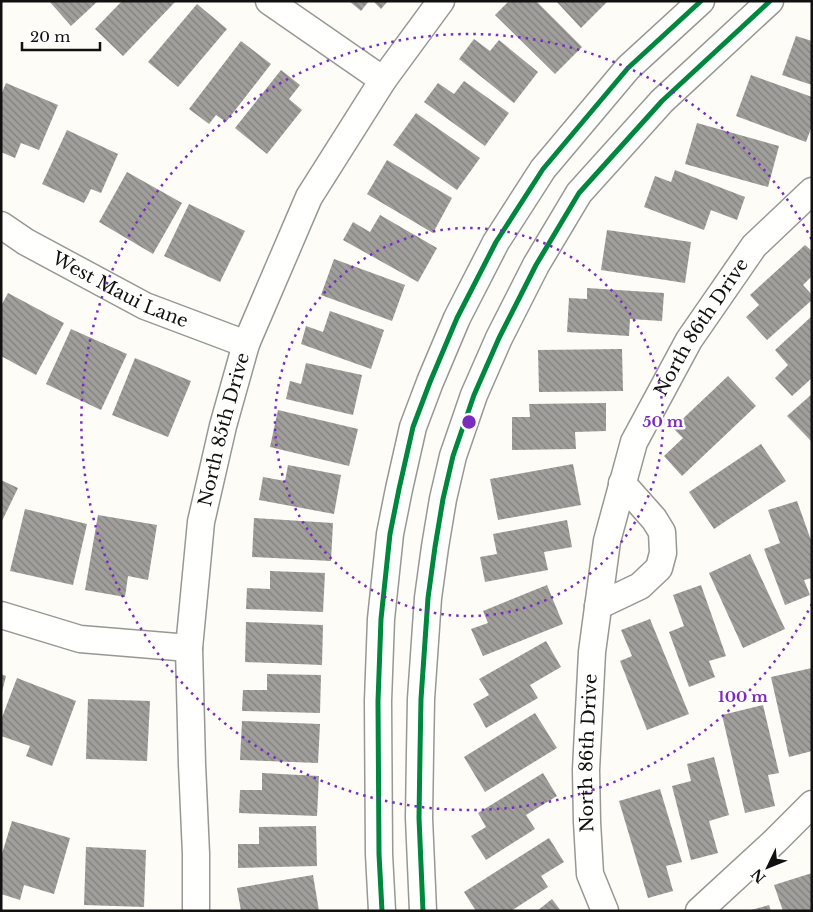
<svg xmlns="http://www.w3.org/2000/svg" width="813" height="912" viewBox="0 0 813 912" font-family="'Libre Baskerville',serif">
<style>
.building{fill:url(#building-back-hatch)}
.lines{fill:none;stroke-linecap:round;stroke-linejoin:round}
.minor-casing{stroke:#979795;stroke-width:29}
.minor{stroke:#fffffe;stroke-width:26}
.cycleway-casing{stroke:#fff;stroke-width:8}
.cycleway{stroke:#00873e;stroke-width:5}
.ring{fill:none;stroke:#7b2cbf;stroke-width:2.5;stroke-dasharray:2.5 5}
.labels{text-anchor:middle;stroke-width:5;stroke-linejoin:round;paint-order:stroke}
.street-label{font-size:18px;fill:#111;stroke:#fff}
.centre{fill:#7b2cbf;stroke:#fff;stroke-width:2.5}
.ring-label{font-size:15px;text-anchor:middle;font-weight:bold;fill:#7b2cbf;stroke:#fff;stroke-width:5;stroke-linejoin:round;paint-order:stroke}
</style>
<defs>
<pattern id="building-back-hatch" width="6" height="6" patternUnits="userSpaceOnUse" patternTransform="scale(1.25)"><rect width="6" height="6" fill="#a19f9c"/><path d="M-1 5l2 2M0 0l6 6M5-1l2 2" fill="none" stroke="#82807e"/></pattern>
</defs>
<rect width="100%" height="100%" fill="#fdfcf7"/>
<g class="building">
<path d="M49,1H98L71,26Z"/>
<path d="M122,1H176L123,56L95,29Z"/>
<path d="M349,1H369L361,11Z"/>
<path d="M373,1H388L381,9Z"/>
<path d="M509,1H536L582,47L555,74L495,15Z"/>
<path d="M556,1H608L581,28Z"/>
<path d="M197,4L227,29L178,87L148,62Z"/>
<path d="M796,36L812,41V85L782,75Z"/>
<path d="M474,39L490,51L499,40L538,72L514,103L459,59Z"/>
<path d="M241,41L271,64L226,122L216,115L209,124L189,109Z"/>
<path d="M281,70L300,85L289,99L302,110L267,154L235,128Z"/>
<path d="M751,75L812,97V126L806,142L736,116Z"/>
<path d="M464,81L509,113L485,146L424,102L438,83L454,94Z"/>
<path d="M6,83L58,105L39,150L21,143L15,158L1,152V95Z"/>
<path d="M416,113L480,158L457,190L393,145Z"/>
<path d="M697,123L779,146L768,187L685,164Z"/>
<path d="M67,130L118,154L101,193L91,189L84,203L42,184Z"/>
<path d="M387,160L452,198L433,233L367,194Z"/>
<path d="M675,170L745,197L737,220L711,210L704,230L644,207L655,176L671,182Z"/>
<path d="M127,172L182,203L153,254L99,222Z"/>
<path d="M189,204L245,231L220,282L164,256Z"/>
<path d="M380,215L437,248L418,282L343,240L353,222L370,232Z"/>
<path d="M607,230L691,242L685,283L601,270Z"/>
<path d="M805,245L812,251V276L803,285L812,295V300L767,340L746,317L759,305L750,295Z"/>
<path d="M334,259L405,285L392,321L321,295Z"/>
<path d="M587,288L664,293L662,321L630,319L629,336L567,332L569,298L587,299Z"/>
<path d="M8,293L64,323L36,375L1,356V306Z"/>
<path d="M330,311L384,330L371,369L301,344L306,326L323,332Z"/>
<path d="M812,316V378L792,396L775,378L788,365L775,350Z"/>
<path d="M71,329L127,354L101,410L46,384Z"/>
<path d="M622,349L623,391L539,392L538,350Z"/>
<path d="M135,358L191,381L168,437L112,415Z"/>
<path d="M306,363L362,375L353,415L286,399L290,381L301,384Z"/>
<path d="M728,376L756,406L682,476L664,456L683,438L673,428Z"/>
<path d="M812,394V442L787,416Z"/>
<path d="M606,403V431L575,432L576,449L512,450V417H530L529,404Z"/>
<path d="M278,410L358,429L349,466L270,447Z"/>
<path d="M761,444L786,481L714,529L689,492Z"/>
<path d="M573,464L581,505L498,520L490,479Z"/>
<path d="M288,465L341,475L334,514L259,500L263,477L285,481Z"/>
<path d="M1,480L18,488L1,523Z"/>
<path d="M797,501L812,543V578L804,580L810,595L785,605L764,549L780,543L768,510Z"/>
<path d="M25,509L87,524L73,585L10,571Z"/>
<path d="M98,515L157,525L148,580L128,576L125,597L85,590Z"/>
<path d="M254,518L333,523L331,561L252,557Z"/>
<path d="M567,520L572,547L544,552L548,570L485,582L480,557L497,554L493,534Z"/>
<path d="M750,554L785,629L743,648L709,573Z"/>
<path d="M270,571L325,573L323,612L246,609L247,588L270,589Z"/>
<path d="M547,585L563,624L483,656L471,629L488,623L483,611Z"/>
<path d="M701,585L726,656L709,661L715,677L689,687L669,632L684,626L673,595Z"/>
<path d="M650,619L689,714L647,730L620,661L632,656L621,630Z"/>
<path d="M246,622L323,625L322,665L245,662Z"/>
<path d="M546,641L561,667L530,685L538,698L486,728L473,704L489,695L479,679Z"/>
<path d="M812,668V751L789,757L771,677Z"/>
<path d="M1,674L6,676L2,692H1Z"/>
<path d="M267,674L321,675L320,713L242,711L243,690H267Z"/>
<path d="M17,678L76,701L52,766L26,756L30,746L1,736V720Z"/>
<path d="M88,699L150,701L147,761L86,759Z"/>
<path d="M763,705L779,773L768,775L775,806L745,813L722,715Z"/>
<path d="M535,713L557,748L485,792L464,757Z"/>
<path d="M242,721L320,724L318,763L240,760Z"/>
<path d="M714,757L729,815L709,821L718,853L691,860L672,786L691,781L687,764Z"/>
<path d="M262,773L319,776L317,816L239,813L240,790H262Z"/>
<path d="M543,773L557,796L526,815L535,829L486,860L471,836L486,827L478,813Z"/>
<path d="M660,789L682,862L666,866L673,891L648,898L619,801Z"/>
<path d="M12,821L70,838L54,894L24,885L20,900L1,894V857Z"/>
<path d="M316,826L317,866L238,868V844H259V827Z"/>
<path d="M549,838L564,862L541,876L548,887L511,911H476L464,892Z"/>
<path d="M86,847L146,850L144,907L84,905Z"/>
<path d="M812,873V911H783L774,885Z"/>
<path d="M313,875L319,911H241L237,888Z"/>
<path d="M552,899L561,911H537Z"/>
<path d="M769,905L771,911H751V910Z"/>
</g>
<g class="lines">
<g class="minor-casing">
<g id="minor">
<path d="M269,1L383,80"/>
<path id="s1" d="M1,225L26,242L145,306L246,344"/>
<path d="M598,606L640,586L659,568L663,553L662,532L654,519L622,483"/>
<path d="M1,615L80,639L189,648"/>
<path id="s2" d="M196,911V854L192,764L189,648L201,522L223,426L246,344L309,197L383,80L441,1"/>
<path d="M382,911L379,854L378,701L381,619L390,534L399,489L413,427L430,382L457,318L496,242L543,169L628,68L701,1"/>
<path d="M423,911L419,818L420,753L421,699L428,598L435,547L443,499L453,456L474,395L499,338L536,265L579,193L662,101L770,1"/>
<path id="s3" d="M605,911L590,874L587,822L586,770L592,652L607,541L634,442L689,340L754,246L812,191"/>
<path d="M699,911L775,841L812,804"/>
</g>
</g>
<use href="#minor" class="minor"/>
<g class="cycleway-casing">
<g id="cycleway">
<path d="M382,911L379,854L378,701L381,619L390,534L399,489L413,427L430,382L457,318L496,242L543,169L628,68L701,1"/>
<path d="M423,911L419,818L420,753L421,699L428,598L435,547L443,499L453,456L474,395L499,338L536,265L579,193L662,101L770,1"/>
</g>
</g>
<use href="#cycleway" class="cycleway"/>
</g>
<g class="ring">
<circle cx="469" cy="422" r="194"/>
<path d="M812 604A388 388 0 1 1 812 240"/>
</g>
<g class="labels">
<g class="street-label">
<text dy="6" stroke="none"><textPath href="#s1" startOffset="136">West Maui Lane</textPath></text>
<text dy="6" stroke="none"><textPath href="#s3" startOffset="610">North 86th Drive</textPath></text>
<text dy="6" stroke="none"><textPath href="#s2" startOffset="485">North 85th Drive</textPath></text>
<text dy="6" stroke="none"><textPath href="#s3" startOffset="161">North 86th Drive</textPath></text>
</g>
</g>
<circle cx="469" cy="422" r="8" class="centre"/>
<g class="ring-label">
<text x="663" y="427">50 m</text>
<text x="743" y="702">100 m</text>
</g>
<rect width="813" height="912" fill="none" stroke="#111111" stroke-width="5"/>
<g transform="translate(768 867) rotate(227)" stroke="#ffffff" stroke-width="4" paint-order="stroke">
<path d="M0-4L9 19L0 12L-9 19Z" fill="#111111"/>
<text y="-8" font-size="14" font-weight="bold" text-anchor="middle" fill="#111111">N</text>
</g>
<path d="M22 42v8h78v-8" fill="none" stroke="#111111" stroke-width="2.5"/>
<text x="30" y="42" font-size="15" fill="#111111" stroke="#ffffff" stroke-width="4" paint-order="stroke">20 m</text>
</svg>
